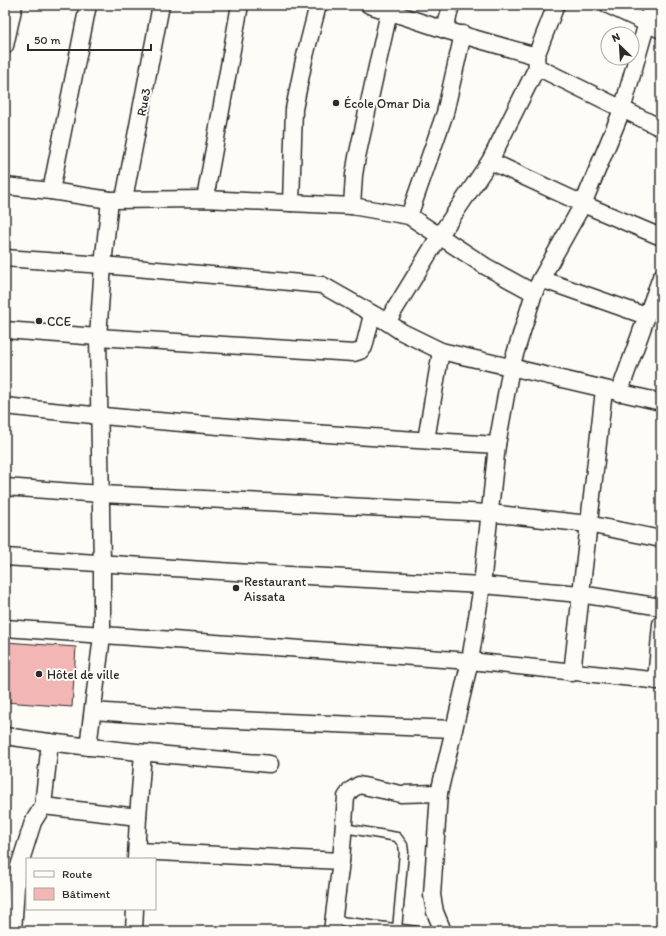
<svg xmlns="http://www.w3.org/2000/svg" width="666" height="936" viewBox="0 0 666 936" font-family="Itim,sans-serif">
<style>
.building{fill:#f2b6b4;stroke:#2b2b2b}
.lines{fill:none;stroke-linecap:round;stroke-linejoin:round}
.lane-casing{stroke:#2b2b2b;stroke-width:11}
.street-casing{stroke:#2b2b2b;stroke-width:19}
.lane{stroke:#fdfcf7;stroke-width:8}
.street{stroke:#fdfcf7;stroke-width:16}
.poi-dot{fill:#2b2b2b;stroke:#fdfcf7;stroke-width:1.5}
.labels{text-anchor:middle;stroke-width:4;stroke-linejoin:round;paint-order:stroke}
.street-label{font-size:13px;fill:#2b2b2b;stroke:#fdfcf7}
.poi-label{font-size:13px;fill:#2b2b2b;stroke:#fdfcf7;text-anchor:start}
</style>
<rect width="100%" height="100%" fill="#fdfcf7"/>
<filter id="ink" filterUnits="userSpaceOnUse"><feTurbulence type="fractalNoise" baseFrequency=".025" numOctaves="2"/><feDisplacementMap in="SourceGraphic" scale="8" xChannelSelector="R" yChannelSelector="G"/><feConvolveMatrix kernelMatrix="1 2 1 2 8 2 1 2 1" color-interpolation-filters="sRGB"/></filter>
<g filter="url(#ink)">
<path class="building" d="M5,642L76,647L72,707L5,702Z"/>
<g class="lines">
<g class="lane-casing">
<g id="lane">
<path d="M344,828L397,837L403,845L404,852L397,929"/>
<path d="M333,920L417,931"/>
</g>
</g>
<g class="street-casing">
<g id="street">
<path d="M369,5L445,30L536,56L537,67L661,128"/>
<path d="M608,5L661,30"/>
<path d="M445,30L451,5"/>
<path d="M5,46L14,5"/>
<path d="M536,56L556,5"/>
<path d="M490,161L583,204L661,237"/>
<path d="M5,186L51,191L110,200L205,199L352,206L409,216L485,266L534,293"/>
<path d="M51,191L88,5"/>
<path d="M124,199L161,5"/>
<path d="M205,199L240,5"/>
<path d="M291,203L294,109L304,60L318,5"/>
<path d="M352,206L354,175L357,157L389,12"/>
<path d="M409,216L445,113L463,34"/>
<path d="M5,258L103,265L322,285L387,322L402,332L441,351L661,402"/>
<path d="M541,279L646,316"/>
<path d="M387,322L440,235L490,161L537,67"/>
<path d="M5,330L98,337L354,353L360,351L364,347L372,315"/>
<path d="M619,393L661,277"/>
<path d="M5,406C168,424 333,435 497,445"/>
<path d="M426,440L441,351"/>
<path d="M5,487L101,494L489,513L588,524L661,539"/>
<path d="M5,557L250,573L482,585L580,594L661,607"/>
<path d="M5,628L470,661L661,681"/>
<path d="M572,673L604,390"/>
<path d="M656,681L661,624"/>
<path d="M93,711L190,718L454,729"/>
<path d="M5,736C93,749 181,756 270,764"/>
<path d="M88,747L102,636V564L98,337L103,265L110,200"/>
<path d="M43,806L138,817"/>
<path d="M137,851L341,861"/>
<path d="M136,859L138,817L143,753"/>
<path d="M13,931L17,873L33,822L43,806L50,742"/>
<path d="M134,931L135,909"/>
<path d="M332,931L341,861L346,797L351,790L359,785L401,794L439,793"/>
<path d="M443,931L435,912L432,895L439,793L470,661L482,585L497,445L511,367L534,293L541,279L583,204L622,110L652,5"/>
</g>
</g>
<use href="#lane" class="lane"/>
<use href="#street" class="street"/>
</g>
</g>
<g class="poi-dot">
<circle cx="336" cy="103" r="4"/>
<circle cx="39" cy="321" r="4"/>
<circle cx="236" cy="588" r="4"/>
<circle cx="39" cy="674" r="4"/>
</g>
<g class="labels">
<g class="street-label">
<text transform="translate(143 102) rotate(-79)" y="5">Rue3</text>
</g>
<g class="poi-label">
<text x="344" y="108">École Omar Dia</text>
<text x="47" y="326">CCE</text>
<text x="244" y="586">Restaurant<tspan x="244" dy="15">Aissata</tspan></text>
<text x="47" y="679">Hôtel de ville</text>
</g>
</g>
<rect width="666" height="936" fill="none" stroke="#fdfcf7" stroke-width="20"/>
<rect x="10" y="10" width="646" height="916" fill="none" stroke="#2b2b2b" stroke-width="1.5" filter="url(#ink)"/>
<rect x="26" y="858" width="130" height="52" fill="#fdfcf7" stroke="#a9a8a5"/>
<rect x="34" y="871" width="20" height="6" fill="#fdfcf7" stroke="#a9a8a5"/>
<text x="62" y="878" font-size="12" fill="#2b2b2b">Route</text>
<rect x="34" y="888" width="20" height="12" fill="#f2b6b4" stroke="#a9a8a5"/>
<text x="62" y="898" font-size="12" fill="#2b2b2b">Bâtiment</text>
<g transform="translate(620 46) rotate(335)"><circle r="19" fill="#fdfcf7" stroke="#a9a8a5"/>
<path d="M0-3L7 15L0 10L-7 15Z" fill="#2b2b2b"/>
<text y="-6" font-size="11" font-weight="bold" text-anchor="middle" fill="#2b2b2b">N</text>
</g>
<path d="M28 44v6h123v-6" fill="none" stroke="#2b2b2b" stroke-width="2"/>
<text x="34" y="44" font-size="12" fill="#2b2b2b" stroke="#fdfcf7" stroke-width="3" paint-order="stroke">50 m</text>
</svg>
